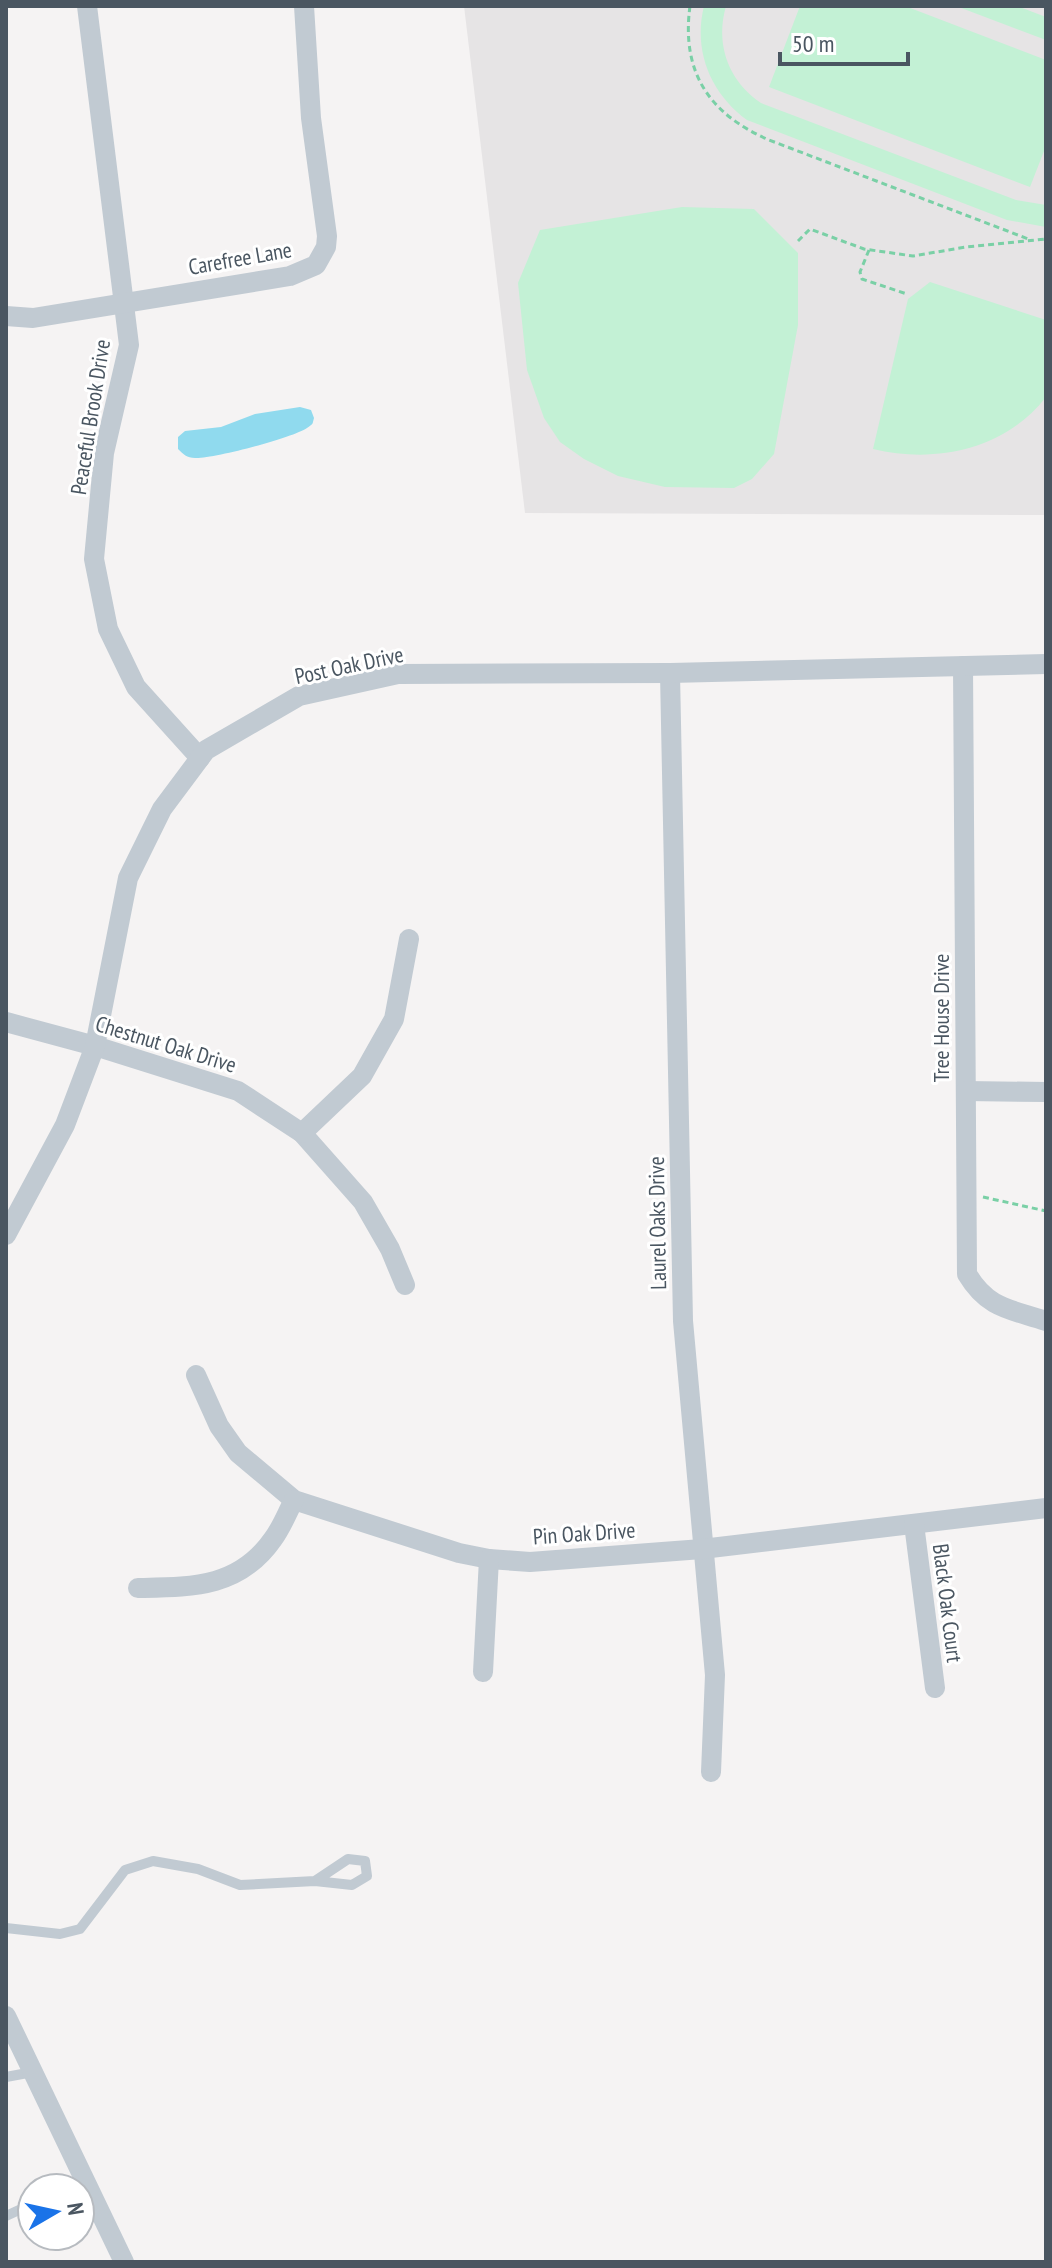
<svg xmlns="http://www.w3.org/2000/svg" width="1052" height="2268" viewBox="0 0 1052 2268" font-family="'PT Sans Narrow',sans-serif">
<style>
.education{fill:#e6e4e5}
.green{fill:#c3f1d5}
.water{fill:#90daee}
.lines{fill:none;stroke-linecap:round;stroke-linejoin:round}
.path{stroke:#7ad0a6;stroke-width:3;stroke-dasharray:6 4;stroke-linecap:butt}
.service{stroke:#c1cad2;stroke-width:10}
.minor{stroke:#c1cad2;stroke-width:20}
.labels{text-anchor:middle;stroke-width:6;stroke-linejoin:round;paint-order:stroke}
.street-label{font-size:22px;fill:#4a5661;stroke:#fff}
</style>
<rect width="100%" height="100%" fill="#f5f3f3"/>
<path class="education" d="M464,6H1046V515L525,513Z"/>
<g class="green">
<path d="M704,6H726C715,44 728,81 761,103L1016,200L1046,205V227L1007,220L747,120C710,93 693,50 704,6Z"/>
<path d="M800,6H905L1046,60V146L1030,187L769,87Z"/>
<path d="M956,6H1017L1046,17V40Z"/>
<path d="M682,207L754,209L798,253V325L774,454L752,479L734,488L665,487L618,476L584,459L560,442L544,418L527,370L518,283L540,230Z"/>
<path d="M930,282L1046,320V397C1005,450 935,464 873,449L908,299Z"/>
</g>
<path class="water" d="M300,407L311,410L314,418C312,425 314,423 307,428C292,438 213,459 195,458C187,458 183,454 178,449V437L185,431L221,427L255,414Z"/>
<g class="lines">
<g class="path">
<path d="M690,6C681,72 709,114 769,140L1031,240"/>
<path d="M798,241L810,229L864,249L913,256L966,247L1046,239"/>
<path d="M869,250L860,272L862,279L907,294"/>
<path d="M983,1197L1046,1211"/>
</g>
<g class="service">
<path d="M6,1928L60,1934L80,1929L125,1870L153,1861L198,1869L240,1885L315,1881L352,1885L367,1876L365,1861L348,1859L315,1881"/>
<path d="M6,2077L33,2072"/>
<path d="M68,2188L85,2180"/>
<path d="M6,2216L32,2204"/>
</g>
<g class="minor">
<path d="M87,6L129,345L104,453L94,559L108,629L136,687L200,758"/>
<path d="M6,316L33,318L290,276L316,265L326,247L327,236L311,118L304,6"/>
<path d="M963,666L967,1274C988,1309 1010,1309 1046,1321"/>
<path d="M670,673L683,1321L715,1675L711,1772"/>
<path d="M6,1022L95,1046L238,1091L302,1133L363,1202L390,1249L405,1285"/>
<path d="M966,1091L1046,1092"/>
<path d="M302,1133L362,1076L394,1019L409,939"/>
<path d="M6,1235L65,1125L95,1046L128,878L162,809L206,750L299,696L398,674L670,673L1046,664"/>
<path d="M196,1375L219,1426L238,1453L294,1500L459,1553L489,1559L530,1562L702,1549L1046,1508"/>
<path d="M914,1524L935,1688"/>
<path d="M138,1588C192,1587 239,1588 273,1539C282,1527 287,1513 294,1500"/>
<path d="M483,1672L489,1559"/>
<path d="M6,2016L124,2262"/>
</g>
</g>
<g class="labels">
<g class="street-label">
<text transform="translate(240 258) rotate(-10)" y="8">Carefree Lane</text>
<text transform="translate(90 417) rotate(-81)" y="8">Peaceful Brook Drive</text>
<text transform="translate(349 665) rotate(-12)" y="8">Post Oak Drive</text>
<text transform="translate(941 1018) rotate(-90)" y="8">Tree House Drive</text>
<text transform="translate(166 1044) rotate(17)" y="8">Chestnut Oak Drive</text>
<text transform="translate(657 1223) rotate(-91)" y="8">Laurel Oaks Drive</text>
<text transform="translate(584 1533) rotate(-4)" y="8">Pin Oak Drive</text>
<text transform="translate(948 1603) rotate(83)" y="8">Black Oak Court</text>
</g>
</g>
<rect width="1052" height="2268" fill="none" stroke="#4a5661" stroke-width="16"/>
<g transform="translate(56 2212) rotate(81)"><circle r="38" fill="#ffffff" stroke="#b7bbc0" stroke-width="2"/>
<path d="M0-6L14 30L0 20L-14 30Z" fill="#1a73e8"/>
<text y="-12" font-size="22" font-weight="bold" text-anchor="middle" fill="#4a5661">N</text>
</g>
<path d="M780 52v12h128v-12" fill="none" stroke="#4a5661" stroke-width="4"/>
<text x="792" y="52" font-size="24" fill="#4a5661" stroke="#ffffff" stroke-width="6" paint-order="stroke">50 m</text>
</svg>
